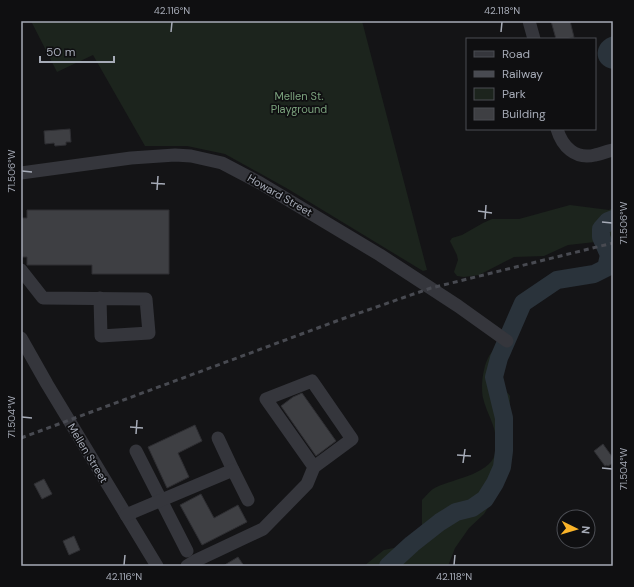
<svg xmlns="http://www.w3.org/2000/svg" width="634" height="587" viewBox="0 0 634 587" font-family="'DM Sans',sans-serif">
<style>
.green{fill:#1c241d}
.water{fill:#2a333b}
.lines{fill:none;stroke-linecap:round;stroke-linejoin:round}
.river{stroke:#2a333b;stroke-width:18}
.building{fill:#3e3f43;stroke:#2e2e32}
.minor{stroke:#35363c;stroke-width:13}
.rail{stroke:#484a51;stroke-width:3;stroke-dasharray:5 4;stroke-linecap:butt}
.ticks{fill:none;stroke:#a6abb7;stroke-width:1.5}
.labels{text-anchor:middle;stroke-width:3.5;stroke-linejoin:round;paint-order:stroke}
.park-label{font-size:11px;fill:#7ca37e;stroke:#0f0f11}
.street-label{font-size:11px;fill:#a6abb7;stroke:#0f0f11}
.neatline{fill:none;stroke:#a6abb7;stroke-width:1.5}
.ticks-label{font-size:10px;text-anchor:middle;fill:#a6abb7}
</style>
<rect width="100%" height="100%" fill="#141416"/>
<g class="green">
<path d="M31,21H362L427,270L423,271L288,189L225,154L187,146H145L93,55L57,72Z"/>
<path d="M570,205L609,210L613,208V240L568,245L544,256L514,257L479,275L464,277L457,276L454,272L458,260L457,255L450,241L452,238L462,235L483,223L492,219H519Z"/>
<path d="M498,348L501,349C506,360 498,372 501,384C502,390 507,391 510,396L508,465L498,492L484,514L469,528L455,548L448,566H364L384,550L403,546L416,535L422,525V500C425,497 429,492 433,489C449,479 489,476 495,454C500,430 488,418 483,398C480,385 484,352 498,348Z"/>
</g>
<path class="water" d="M613,36V69C592,66 593,41 613,36Z"/>
<g class="lines">
<path class="river" d="M388,566L412,544L440,522L456,512L472,508L485,499L495,483L502,467L504,451V418L494,377L499,358L523,303L557,280L594,274L606,268L609,255L601,237V229L608,221L613,219"/>
</g>
<g class="building">
<path d="M551,21H570L574,37L566,39H556Z"/>
<path d="M70,129L71,142H66V145L55,146L54,143L45,144L44,131Z"/>
<path d="M27,210H169V274H92V265H27V257H21V218H27Z"/>
<path d="M302,393L336,441L316,456L281,406L293,397Z"/>
<path d="M195,425L202,441L178,453L189,477L167,488L148,447Z"/>
<path d="M603,444L613,458V463L608,466L607,465L605,466L594,451Z"/>
<path d="M44,479L52,494L42,499L34,484Z"/>
<path d="M201,494L214,518L238,505L247,522L202,545L180,505Z"/>
<path d="M74,536L80,550L69,555L63,541Z"/>
<path d="M238,557L244,566H223Z"/>
</g>
<g class="lines">
<g class="minor">
<path d="M529,21L534,39"/>
<path d="M557,129C562,146 575,160 595,155C601,154 607,151 613,150"/>
<path d="M21,173L131,158L175,155L191,156L222,163L260,183L380,255L458,306L507,341"/>
<path d="M21,270L43,298L146,299L149,333L101,336L100,298"/>
<path d="M21,338L47,384L157,566"/>
<path d="M218,438L233,470"/>
<path d="M136,451L187,551"/>
<path d="M126,515L233,470L248,500"/>
<path d="M187,566L195,561L263,529L307,484L314,467L352,439L312,381L266,399L314,467"/>
</g>
<path class="rail" d="M21,438L342,319L431,288L613,243"/>
</g>
<path class="ticks" d="M171,32L172,22M501,32L502,22M22,171L32,172M151,183L165,184M157,190L158,176M478,211L492,213M485,219L486,205M602,222L612,223M22,417L32,418M130,427L143,428M136,434L137,420M457,455L471,456M463,463L465,449M602,468L612,469M124,565L125,555M454,565L455,555"/>
<g class="labels">
<g class="park-label">
<text x="299" y="100">Mellen St.<tspan x="299" dy="13">Playground</tspan></text>
</g>
<g class="street-label">
<text transform="translate(280 195) rotate(30)" y="4">Howard Street</text>
<text transform="translate(88 453) rotate(59)" y="4">Mellen Street</text>
</g>
</g>
<rect width="634" height="587" fill="none" stroke="#0f0f11" stroke-width="44"/>
<rect x="466" y="38" width="130" height="92" fill="#0f0f11" stroke="#4b4d53"/>
<rect x="474" y="51" width="20" height="6" fill="#35363c" stroke="#4b4d53"/>
<text x="502" y="58" font-size="12" fill="#a6abb7">Road</text>
<rect x="474" y="71" width="20" height="6" fill="#484a51" stroke="#4b4d53"/>
<text x="502" y="78" font-size="12" fill="#a6abb7">Railway</text>
<rect x="474" y="88" width="20" height="12" fill="#1c241d" stroke="#4b4d53"/>
<text x="502" y="98" font-size="12" fill="#a6abb7">Park</text>
<rect x="474" y="108" width="20" height="12" fill="#3e3f43" stroke="#4b4d53"/>
<text x="502" y="118" font-size="12" fill="#a6abb7">Building</text>
<g transform="translate(576 529) rotate(95)"><circle r="19" fill="#0f0f11" stroke="#4b4d53"/>
<path d="M0-3L7 15L0 10L-7 15Z" fill="#fab429"/>
<text y="-6" font-size="11" font-weight="bold" text-anchor="middle" fill="#a6abb7">N</text>
</g>
<path d="M40 56v6h74v-6" fill="none" stroke="#a6abb7" stroke-width="2"/>
<text x="46" y="56" font-size="12" fill="#a6abb7" stroke="#0f0f11" stroke-width="3" paint-order="stroke">50 m</text>
<rect x="22" y="22" width="590" height="543" class="neatline"/>
<g class="ticks-label">
<text x="172" y="14">42.116°N</text>
<text x="502" y="14">42.118°N</text>
<text transform="translate(11 171) rotate(-90)" y="4">71.506°W</text>
<text transform="translate(623 223) rotate(-90)" y="4">71.506°W</text>
<text transform="translate(11 417) rotate(-90)" y="4">71.504°W</text>
<text transform="translate(623 469) rotate(-90)" y="4">71.504°W</text>
<text x="124" y="580">42.116°N</text>
<text x="454" y="580">42.118°N</text>
</g>
</svg>
